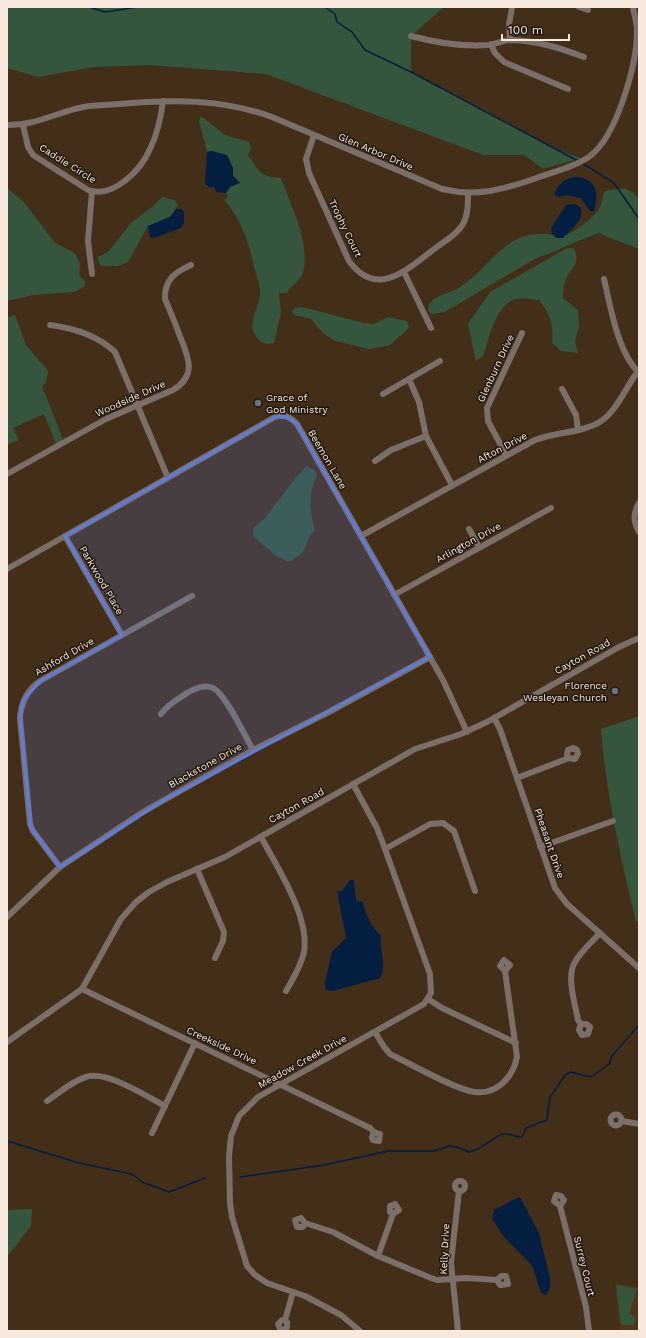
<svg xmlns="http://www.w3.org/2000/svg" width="646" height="1338" viewBox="0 0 646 1338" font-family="'Work Sans',sans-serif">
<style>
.built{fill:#50351b}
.green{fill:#35563c}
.water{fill:#031e40}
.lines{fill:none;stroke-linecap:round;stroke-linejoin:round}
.stream{stroke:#031e40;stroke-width:1.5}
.minor{stroke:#7c6e68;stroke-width:6}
.marked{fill:#5e7cda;fill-opacity:0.2;stroke:#5e7cda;stroke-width:3;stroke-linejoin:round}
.worship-dot{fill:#6b7280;stroke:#22180f;stroke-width:1.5}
.labels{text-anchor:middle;stroke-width:3;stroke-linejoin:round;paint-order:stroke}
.street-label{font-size:10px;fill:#f7e9dd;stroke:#22180f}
.poi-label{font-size:10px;fill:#f7e9dd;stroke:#22180f;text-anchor:start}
</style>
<rect width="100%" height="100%" fill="#432e19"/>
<path class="built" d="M615,1283L639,1288V1331H620Z"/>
<g class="green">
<path d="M7,7H444L411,36V72L563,152L581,158L543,169L524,155H483L266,74L148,65L94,67L39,77L7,68Z"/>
<path d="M201,116L225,135L249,142L251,149L248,155C259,171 260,177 281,178C290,204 311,243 303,272C301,282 291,284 287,293H279L281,313L274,343C265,347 255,339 253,330C250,317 261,304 260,291C260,285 257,277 255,271C249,245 243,221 225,201L228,195L226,193L229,187L240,182L233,176V168L212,151L207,152L199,121Z"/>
<path d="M7,188L24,202L55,243L71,251L76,255L80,264L79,275L85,281L84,287L74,292L34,295L7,301Z"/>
<path d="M624,188L632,192L639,198V249L598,233L533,260L445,312L431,314L428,310C428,296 446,295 455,290C486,274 501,234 540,234C547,234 551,233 557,238C568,237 593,219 599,209C602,204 602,197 605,191Z"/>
<path d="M162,197L175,200L178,205L170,217L148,226L128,262L118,266H101L98,260V257L109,251L131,223L152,207Z"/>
<path d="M567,248H574C582,267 569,267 565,282C563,287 563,293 563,298L578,310L579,327L575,341L578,353L561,351L552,343C554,326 550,314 539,300C533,300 524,297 517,299C497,302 488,339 484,355L476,361L468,324L490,292Z"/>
<path d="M302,307L364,323L374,324L388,317L407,321L409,328L390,345L369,349L335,341L323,333L311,319L294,315L292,311L295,308Z"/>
<path d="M15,315L26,345L48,371L46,383L42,386L64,442L57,446L44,414L13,428L19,440L7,445V317Z"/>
<path d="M306,466L314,469L317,474C316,480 313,484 312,489C309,503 311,517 315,530L310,535L303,552L290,562L276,556L253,536L254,528L265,518L294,480Z"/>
<path d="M639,716V920L636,922C621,858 606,795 601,729Z"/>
<path d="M32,1209L31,1226L7,1257V1210Z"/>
<path d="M616,1285L637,1289L629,1314L636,1317L633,1325H621Z"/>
</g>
<g class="water">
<path d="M212,151L227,155L233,168V176L240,183L230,187L226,193L216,192L215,188L209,187L205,184L207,152Z"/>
<path d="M576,177C597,179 599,192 594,211H590L581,198L565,195L559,197L554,195C558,184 564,178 576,177Z"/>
<path d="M575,204L581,208C584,221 571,229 563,238H557L552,234L551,228L566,205Z"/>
<path d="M176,209H181L184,212V223L181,228L154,238L150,237L148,226L170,217Z"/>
<path d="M350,880H354L356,900L363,902C365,915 372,927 381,936C379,951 388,965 380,978L333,991L326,990L325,982L332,952L346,938L337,891H342Z"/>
<path d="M519,1197L521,1199L539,1233L550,1278V1289L546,1295L541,1293L532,1265L505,1238L492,1219L494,1210Z"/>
</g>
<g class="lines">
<g class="stream">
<path d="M89,7L105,12L138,7"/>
<path d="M325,7L335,14L337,22L352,32L365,50L411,72L578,161"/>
<path d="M582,163L614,183L639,219"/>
<path d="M7,1141L79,1163L132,1174L142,1182L169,1192L205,1178"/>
<path d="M240,1177L324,1165L388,1151H434L449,1146L457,1147L469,1152C483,1150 493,1136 503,1134C510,1133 516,1138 522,1137L526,1128L547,1120L550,1097L566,1074L570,1072L591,1077L609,1064L612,1056L639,1025"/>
</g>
<g class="minor">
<path d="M579,7L588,10"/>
<path d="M411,36C437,43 461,47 488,45C496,44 504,40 512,40C538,41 560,48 584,57"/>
<path d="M510,40L509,24L512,8"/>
<path d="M491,44L495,53L504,62L568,89"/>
<path d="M7,125C34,126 58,112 83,107C95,105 108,105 120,104C172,99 223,99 272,117L442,189C475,197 501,190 531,180C548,173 576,167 590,156C617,136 637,64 637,31C637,22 634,15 633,7"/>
<path d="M23,125L28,147L33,155L88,190C113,199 141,170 150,149C157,135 161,117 163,101"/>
<path d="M314,135L306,159L309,173L349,261C377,299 406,270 433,250C443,242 457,235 463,224C468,215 468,204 468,194"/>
<path d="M404,272L431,328"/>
<path d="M92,274L88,241L92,191"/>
<path d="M604,279C611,308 617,351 639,373"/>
<path d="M50,325C73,328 97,335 115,352L168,478"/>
<path d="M409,379L419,402L426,436L452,485"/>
<path d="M562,389L576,415L578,430"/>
<path d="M383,394L440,361"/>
<path d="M506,455L488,421L487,408L522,333"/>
<path d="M375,461L391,450L426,436"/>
<path d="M7,474L106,419L173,390C198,375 188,356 179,334C175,322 170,311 165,299C164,280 175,272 191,265"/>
<path d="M639,503C633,514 633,521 639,532"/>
<path d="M469,529L479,547"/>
<path d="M65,536L122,635"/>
<path d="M361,536L535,440C556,432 581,433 600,422C618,410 626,386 639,370"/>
<path d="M7,569L275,417C284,414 291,417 297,424L430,657L443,680L467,732"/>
<path d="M394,595L551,508"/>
<path d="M161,714C168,704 177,700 187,693C196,688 204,684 213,688C225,693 246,738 253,750"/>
<path d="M494,718L500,729L555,888L567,904L639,968"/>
<path d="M517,778L569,758L575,759L578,754L577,750L573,748L568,750L567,755L569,758"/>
<path d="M353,784L377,828L385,849L430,974L431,993L424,1004L258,1097L239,1116L231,1136L229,1156L230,1203L232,1217L247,1266L255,1275L267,1283L305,1296L341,1315L360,1331"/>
<path d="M261,837C277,867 310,917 304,952C301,966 293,979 286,991"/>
<path d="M540,847L613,821"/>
<path d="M385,849L430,824L443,823L454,831L475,891"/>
<path d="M60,867L33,831L30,824L20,718C21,702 27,690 40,681L192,596"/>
<path d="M197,869L224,932L223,941L215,958"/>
<path d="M7,917L60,867L143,812L253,750L329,712L430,657"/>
<path d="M82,989L370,1128L374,1132L372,1137L373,1140L379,1141L380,1134L374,1132"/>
<path d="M428,999L442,1008L516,1043"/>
<path d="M581,1024H586L590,1027L588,1034L582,1035L579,1030L581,1024L578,1020C575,1003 566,977 575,962C581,951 592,942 600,933"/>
<path d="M375,1032L384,1047L390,1054C411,1064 454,1089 474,1092C496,1095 513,1078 517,1057L505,971L510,965L504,960L500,966L505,971"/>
<path d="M7,1042L82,989L121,919L136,902L149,892L167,882L225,857L415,749L461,734L487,722L619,647L639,638"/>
<path d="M47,1101C59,1093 72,1081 86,1077C106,1070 146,1096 165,1106"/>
<circle cx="616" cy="1120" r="5.5"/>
<path d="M622,1121L639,1124"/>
<path d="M152,1133L195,1043"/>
<circle cx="460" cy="1186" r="5"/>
<path d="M560,1206L554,1201L556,1195L561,1196L564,1200L560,1206L586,1307L589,1331"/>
<path d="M305,1223L303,1227H297L295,1220L301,1218L305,1223L333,1232L378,1256L431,1278L437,1280L466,1278L497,1280L500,1285L508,1284L506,1276H501L497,1280"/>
<path d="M378,1256L393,1214L399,1210L395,1204L390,1206V1212L393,1214"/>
<path d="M285,1320L287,1322V1327L285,1330L280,1329L278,1324L282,1320H285L293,1292"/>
<path d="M458,1331L451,1262L459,1191"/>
</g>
</g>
<path class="marked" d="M286,416L297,424L430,657L164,800L60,867L31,828L20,718L23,701L40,681L122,635L65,536L275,417Z"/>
<g class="worship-dot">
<circle cx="258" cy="403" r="4"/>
<circle cx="615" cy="691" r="4"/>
</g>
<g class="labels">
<g class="street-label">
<text transform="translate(376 151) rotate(23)" y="4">Glen Arbor Drive</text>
<text transform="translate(68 163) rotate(32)" y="4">Caddie Circle</text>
<text transform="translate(346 228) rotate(64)" y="4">Trophy Court</text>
<text transform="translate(495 368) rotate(-65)" y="4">Glenburn Drive</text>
<text transform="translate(130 398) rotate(-24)" y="4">Woodside Drive</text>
<text transform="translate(502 447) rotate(-28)" y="4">Afton Drive</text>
<text transform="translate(328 459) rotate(60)" y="4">Beemon Lane</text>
<text transform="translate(468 542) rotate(-29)" y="4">Arlington Drive</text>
<text transform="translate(102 580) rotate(60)" y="4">Parkwood Place</text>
<text transform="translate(64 656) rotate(-30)" y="4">Ashford Drive</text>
<text transform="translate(582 656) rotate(-29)" y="4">Cayton Road</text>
<text transform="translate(205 765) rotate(-29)" y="4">Blackstone Drive</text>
<text transform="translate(296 805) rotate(-29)" y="4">Cayton Road</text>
<text transform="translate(550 843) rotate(71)" y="4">Pheasant Drive</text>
<text transform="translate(222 1045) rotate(25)" y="4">Creekside Drive</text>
<text transform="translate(302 1061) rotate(-29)" y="4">Meadow Creek Drive</text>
<text transform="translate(444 1249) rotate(-87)" y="4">Kelly Drive</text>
<text transform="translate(585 1266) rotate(76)" y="4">Surrey Court</text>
</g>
<g class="poi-label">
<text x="266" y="401">Grace of<tspan x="266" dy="12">God Ministry</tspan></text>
<text x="607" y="689" text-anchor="end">Florence<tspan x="607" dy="12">Wesleyan Church</tspan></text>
</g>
</g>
<rect width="646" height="1338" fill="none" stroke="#f7e9dd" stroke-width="16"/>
<path d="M502 34v6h67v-6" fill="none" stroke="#f7e9dd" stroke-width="2"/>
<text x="508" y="34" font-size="12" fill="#f7e9dd" stroke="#22180f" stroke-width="3" paint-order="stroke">100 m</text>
</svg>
